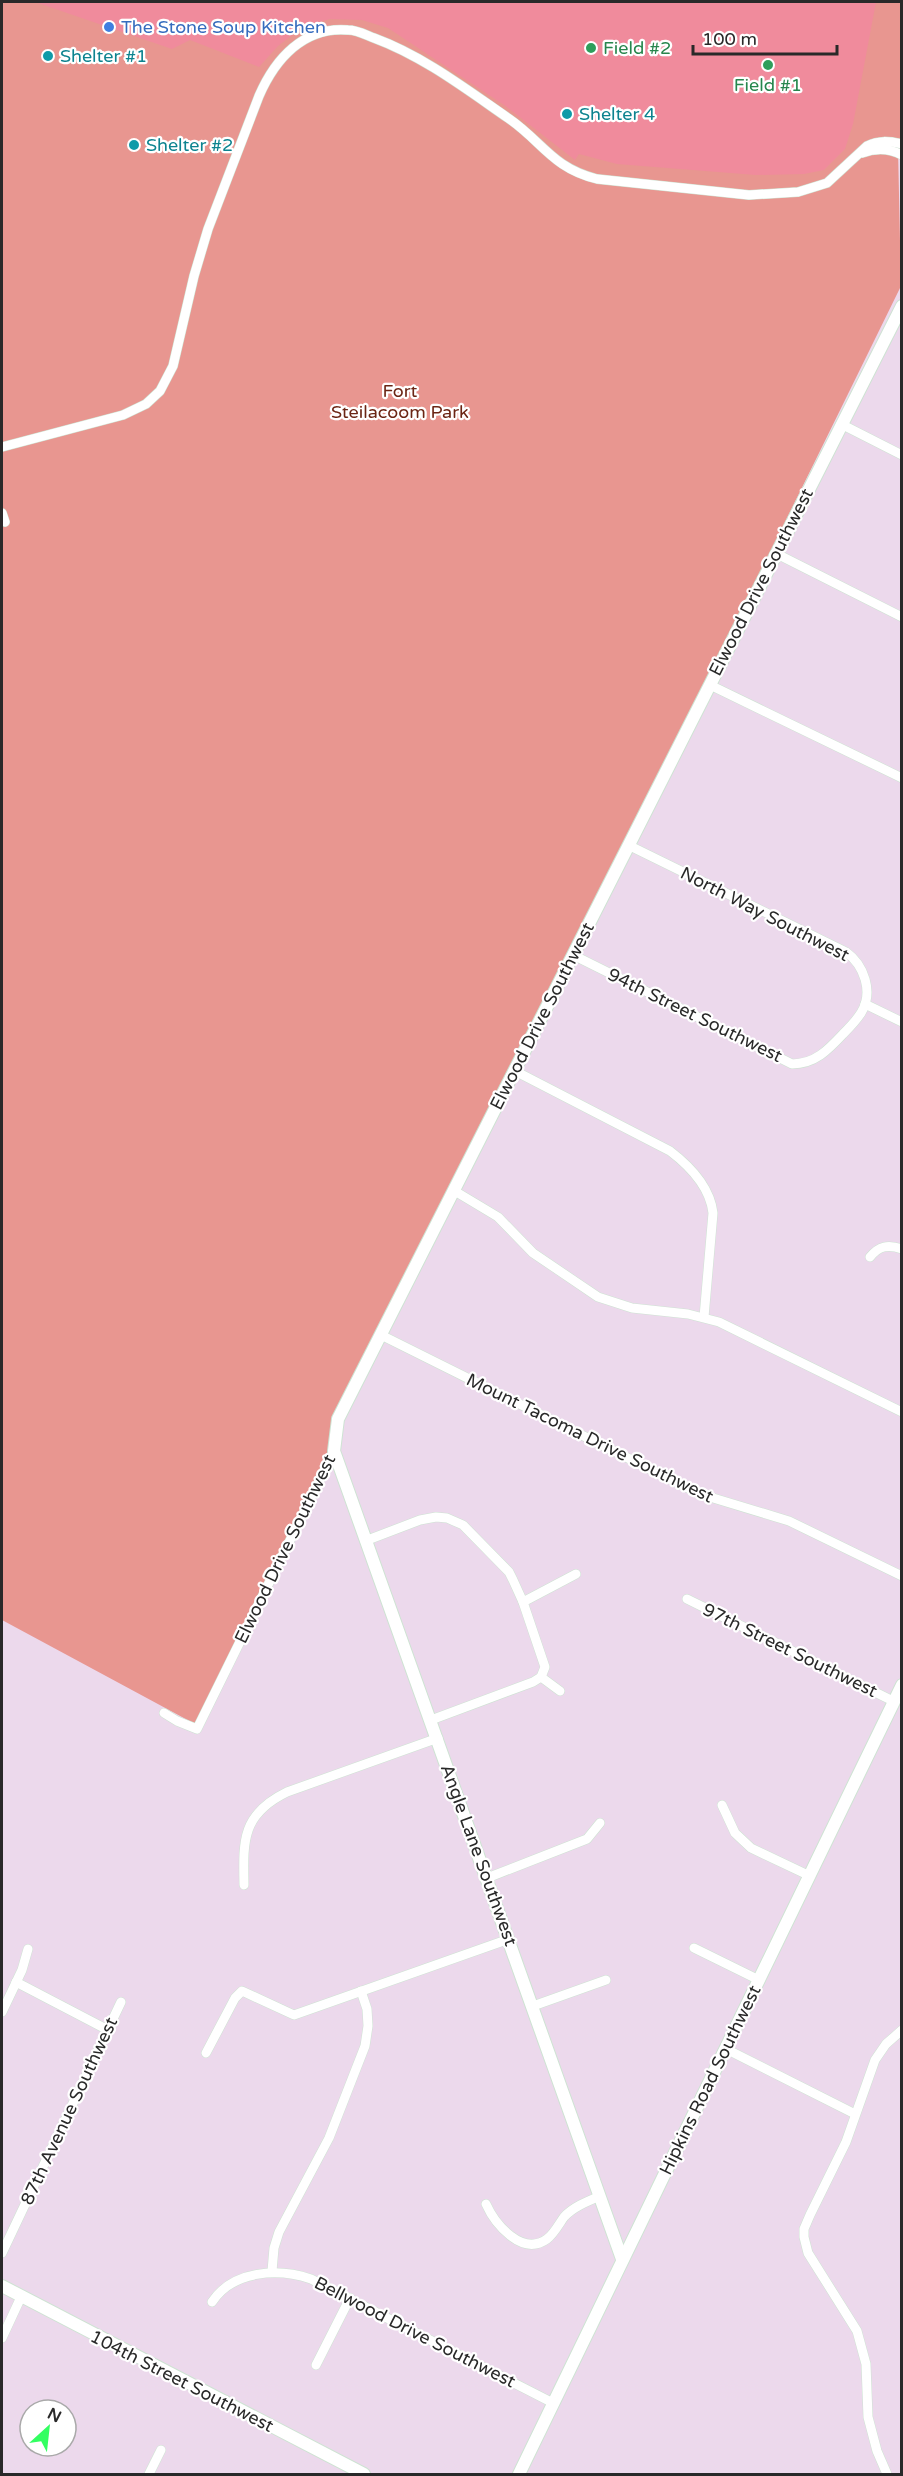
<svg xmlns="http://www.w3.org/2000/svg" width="903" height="2476" viewBox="0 0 903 2476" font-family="'Varela Round',sans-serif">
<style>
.park{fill:#e89690}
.pitch{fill:#f08b9c}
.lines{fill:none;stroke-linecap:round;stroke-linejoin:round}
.street-casing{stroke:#cee3d3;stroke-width:10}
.secondary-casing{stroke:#cee3d3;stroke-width:14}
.street{stroke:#fff;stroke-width:9}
.secondary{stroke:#fff;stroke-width:12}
.shop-dot{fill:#3f7fe0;stroke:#fff;stroke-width:2}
.leisure-dot{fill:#2e9e5b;stroke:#fff;stroke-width:2}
.culture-dot{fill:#0f9aa8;stroke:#fff;stroke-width:2}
.labels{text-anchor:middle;stroke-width:4.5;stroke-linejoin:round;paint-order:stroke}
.shop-label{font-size:18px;fill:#366cbe;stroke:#fff;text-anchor:start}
.leisure-label{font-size:18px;fill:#27864d;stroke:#fff;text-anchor:start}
.culture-label{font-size:18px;fill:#0d838f;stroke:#fff;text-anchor:start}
.park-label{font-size:18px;fill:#6b2514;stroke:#fff}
.street-label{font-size:18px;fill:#292929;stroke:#fff}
</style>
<rect width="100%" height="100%" fill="#ecd9ec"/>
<path class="park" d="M2,2H901L902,147L898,149L901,286L195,1724L2,1620Z"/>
<path class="pitch" d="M35,2H876L853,124L845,149L824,170L804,174L756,175L617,164L579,154L575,160L504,105L388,28L362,20L330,19L304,26L278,46L259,67L190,40L172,49Z"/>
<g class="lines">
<g class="street-casing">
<g id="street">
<path d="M862,153C875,148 889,148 902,155"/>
<path d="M841,424L902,455"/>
<path d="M2,447L123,415L146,404L160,391L173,366L194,276L208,229L259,96C275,59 304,26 348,30C357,30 366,35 374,38C423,56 466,89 508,118C542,141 552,168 597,179L749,195L798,192L827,183L867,146C879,140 888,141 902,144"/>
<path d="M2,513L5,522"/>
<path d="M775,553L902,617"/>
<path d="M710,685L902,778"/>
<path d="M573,955L792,1064C815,1064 828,1050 843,1034C849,1028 856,1021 861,1013C874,992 864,965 846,952L628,845"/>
<path d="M865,1004L902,1022"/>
<path d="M515,1071L670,1151C691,1167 710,1187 713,1213L704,1317"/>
<path d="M453,1190L498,1217L533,1253L598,1297L632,1308L688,1314L719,1322L902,1412"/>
<path d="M870,1257C879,1246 888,1244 902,1249"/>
<path d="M381,1335L700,1494L789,1521L902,1576"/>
<path d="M365,1541L420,1520L436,1517L447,1518L463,1525L509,1572L513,1580L523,1602L545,1667L541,1677L533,1682L431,1720"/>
<path d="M687,1599L893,1701"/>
<path d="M523,1602L576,1574"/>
<path d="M541,1677L560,1691"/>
<path d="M164,1713L177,1721L197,1729L334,1451"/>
<path d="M722,1805L735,1833L751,1848L810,1876"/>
<path d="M487,1878L587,1839L600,1823"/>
<path d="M244,1885C243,1840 242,1814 287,1792L438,1738"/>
<path d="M694,1948L759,1980"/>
<path d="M16,1982L106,2029"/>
<path d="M533,2006L606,1980"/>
<path d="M2,2012L22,1970L28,1949"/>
<path d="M726,2049L855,2114"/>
<path d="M206,2053L235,1998L242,1991L294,2015L509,1939"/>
<path d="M486,2204C495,2224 522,2257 547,2239C554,2234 559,2224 564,2217C573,2207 588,2201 600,2196"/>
<path d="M2,2253L121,2002"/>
<path d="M272,2271L274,2248L279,2232L329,2138L365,2046L368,2026L367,2009L361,1991"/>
<path d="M212,2302C233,2270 278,2268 311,2279L553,2403"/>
<path d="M2,2338L21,2297"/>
<path d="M316,2365L350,2298"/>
<path d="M149,2474L161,2450"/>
<path d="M887,2474L877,2451L868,2417L866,2364L857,2331L808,2253L804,2237V2229L810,2215L846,2142L875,2060L886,2044L902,2030"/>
</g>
</g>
<g class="secondary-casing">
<g id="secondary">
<path d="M622,2259L334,1451L338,1419C528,1049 712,676 902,306"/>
<path d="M2,2286L364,2474"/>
<path d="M519,2474L902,1685"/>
</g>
</g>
<use href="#street" class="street"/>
<use href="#secondary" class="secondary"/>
</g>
<circle class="shop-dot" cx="109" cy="27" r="6"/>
<g class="leisure-dot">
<circle cx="591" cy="48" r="6"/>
<circle cx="768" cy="65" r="6"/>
</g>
<g class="culture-dot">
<circle cx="48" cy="56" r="6"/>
<circle cx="567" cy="114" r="6"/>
<circle cx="134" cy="145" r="6"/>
</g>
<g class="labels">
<g class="shop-label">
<text x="121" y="33">The Stone Soup Kitchen</text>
</g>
<g class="leisure-label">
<text x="603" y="54">Field #2</text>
<text x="768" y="91" text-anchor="middle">Field #1</text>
</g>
<g class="culture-label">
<text x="60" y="62">Shelter #1</text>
<text x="579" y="120">Shelter 4</text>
<text x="146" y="151">Shelter #2</text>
</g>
<g class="park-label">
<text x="400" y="397">Fort<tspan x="400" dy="21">Steilacoom Park</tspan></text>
</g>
<g class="street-label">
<text transform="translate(761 582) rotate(-63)" y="6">Elwood Drive Southwest</text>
<text transform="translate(765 914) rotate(27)" y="6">North Way Southwest</text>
<text transform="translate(695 1015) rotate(26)" y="6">94th Street Southwest</text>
<text transform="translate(542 1016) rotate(-63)" y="6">Elwood Drive Southwest</text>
<text transform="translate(590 1438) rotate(26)" y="6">Mount Tacoma Drive Southwest</text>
<text transform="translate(285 1549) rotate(-64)" y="6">Elwood Drive Southwest</text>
<text transform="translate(790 1650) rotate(26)" y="6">97th Street Southwest</text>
<text transform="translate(479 1855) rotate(70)" y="6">Angle Lane Southwest</text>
<text transform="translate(710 2080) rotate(-64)" y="6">Hipkins Road Southwest</text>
<text transform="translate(69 2111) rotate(-65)" y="6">87th Avenue Southwest</text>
<text transform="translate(415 2332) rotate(27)" y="6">Bellwood Drive Southwest</text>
<text transform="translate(182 2381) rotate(27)" y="6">104th Street Southwest</text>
</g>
</g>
<rect width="903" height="2476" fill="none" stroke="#292929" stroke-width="6"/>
<g transform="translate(48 2428) rotate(27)"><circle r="28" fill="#ffffff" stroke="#a9a9a9" stroke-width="1.5"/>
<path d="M0-4.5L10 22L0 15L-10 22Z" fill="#33ff61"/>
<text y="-9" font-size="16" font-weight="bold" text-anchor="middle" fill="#292929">N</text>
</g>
<path d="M693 45v9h144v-9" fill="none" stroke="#292929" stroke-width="3"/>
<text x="702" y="45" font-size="18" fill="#292929" stroke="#ffffff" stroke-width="4.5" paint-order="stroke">100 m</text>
</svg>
